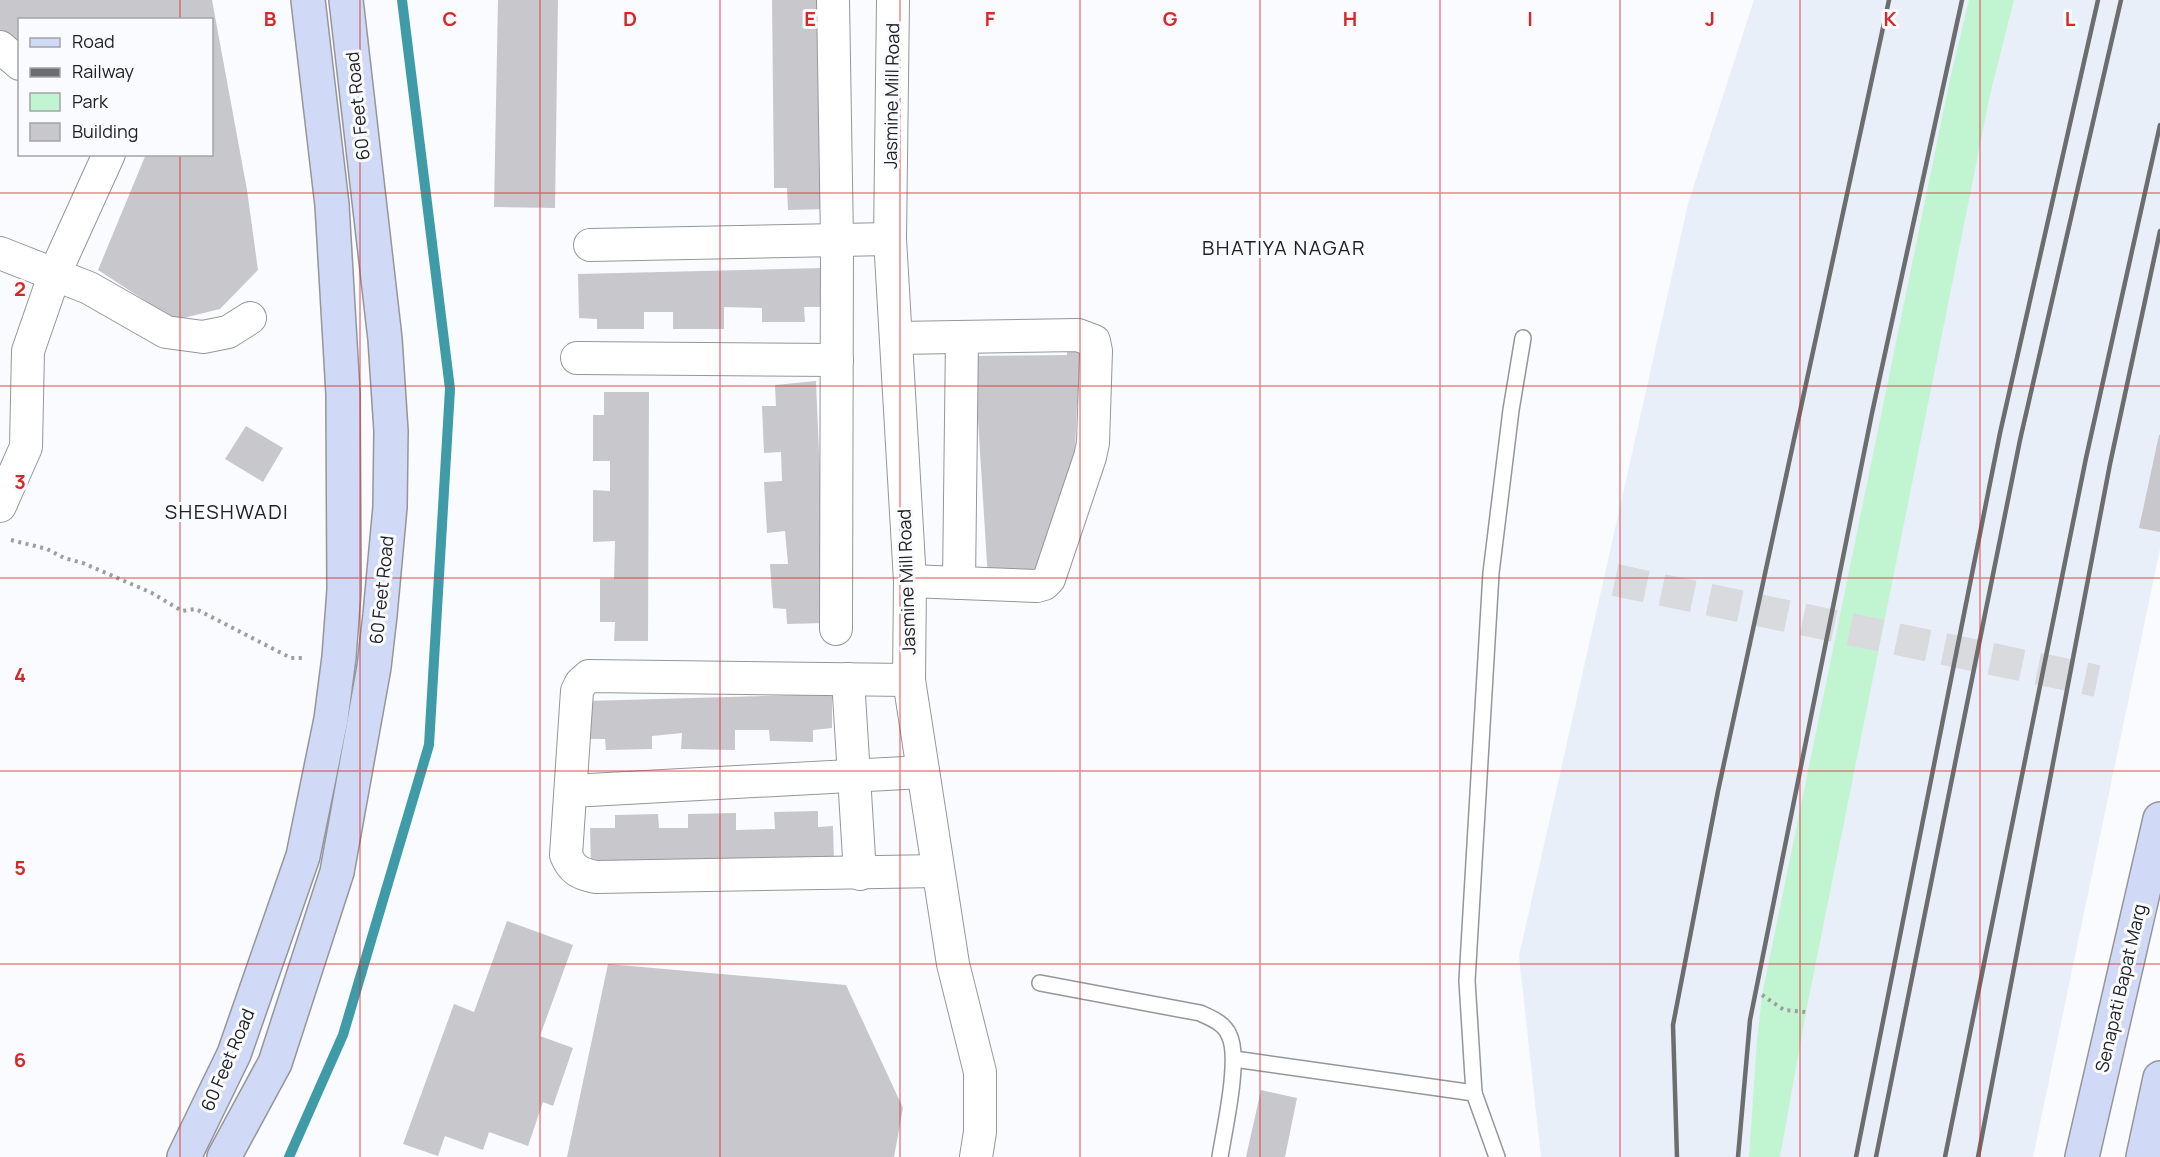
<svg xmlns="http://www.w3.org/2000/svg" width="2160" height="1157" viewBox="0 0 2160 1157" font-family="Manrope,sans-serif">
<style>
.built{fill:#e9eff9}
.green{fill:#c1f5d1}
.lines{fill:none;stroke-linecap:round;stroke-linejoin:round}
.stream{stroke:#409ba8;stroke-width:10}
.building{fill:#c8c8cc}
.street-tunnel{stroke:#d8dadd;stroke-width:32;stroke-dasharray:32 16;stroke-linecap:butt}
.lane-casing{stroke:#949699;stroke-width:18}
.street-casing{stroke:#949699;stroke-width:34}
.secondary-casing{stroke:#949699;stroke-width:36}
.path{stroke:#9d9ea0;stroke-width:4;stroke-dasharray:3 4.5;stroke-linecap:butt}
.lane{stroke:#fff;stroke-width:15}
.street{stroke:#fff;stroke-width:32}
.secondary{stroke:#d0d9f5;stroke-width:33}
.rail{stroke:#6b6d6e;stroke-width:4.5}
.grid{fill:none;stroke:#d62828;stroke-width:1.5;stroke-opacity:0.55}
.labels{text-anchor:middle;stroke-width:6;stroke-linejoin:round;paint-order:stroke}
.street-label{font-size:18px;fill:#202122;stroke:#f9fbfe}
.neighbourhood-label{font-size:20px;letter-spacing:1.5px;fill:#202122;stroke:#f9fbfe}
.grid-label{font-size:20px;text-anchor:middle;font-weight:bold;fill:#d62828;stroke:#f9fbfe;stroke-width:6;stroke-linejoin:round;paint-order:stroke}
</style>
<rect width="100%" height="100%" fill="#f9fbfe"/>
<path class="built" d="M1754,0H2160V549L2033,1157H1541L1519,956L1688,204Z"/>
<path class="green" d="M1969,0H2014L1990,95L1806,1012L1780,1157H1749L1757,1040L1762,995L1950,79Z"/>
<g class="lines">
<path class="stream" d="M289,1157L343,1035L429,745L450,389L402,0"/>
</g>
<g class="building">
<path d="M0,0H212L247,190L258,270L220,309L175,320L98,270L146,154H212V20H20V47L0,31Z"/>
<path d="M498,0H558L555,208L494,207Z"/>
<path d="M772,0H827L828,209L788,210L787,188H774Z"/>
<path d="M823,268L824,307H804L805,322H762V308L724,307V329H673V312H644V329H597V319L579,318L578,274Z"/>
<path d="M1067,347H1088L1087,404L1077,405L1075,450L1040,578L988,579L974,356L1067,355Z"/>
<path d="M816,381L826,623L787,624L786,609L773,608L770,564H788L785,531L767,533L764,482L782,481L781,452L764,453L762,406H776L775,385Z"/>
<path d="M604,392H649L648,641H614L615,622H600V579H614L615,541L593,542V490L610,491V461H593V415H604Z"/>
<path d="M246,426L283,448L263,482L225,459Z"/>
<path d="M2159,435H2160V532L2139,528Z"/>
<path d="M832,694V728L813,730V742L770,741L769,730H735V750L681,749L682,733L652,736V749L606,750L605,739H588L586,701Z"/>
<path d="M818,811V827L833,826L834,862L591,867L590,828H615V815L658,814L659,828H688V814L736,813V830L775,829L774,812Z"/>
<path d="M507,921L573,945L540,1036L573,1048L553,1106L543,1102L528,1146L489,1132L483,1150L445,1136L438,1156L403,1144L454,1004L474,1012Z"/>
<path d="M608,964L846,985L903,1108L894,1157H567Z"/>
<path d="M1261,1090L1297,1098L1285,1157H1246Z"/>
</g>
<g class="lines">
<path class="street-tunnel" d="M1615,580L2097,681"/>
<g class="lane-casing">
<g id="lane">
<path d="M1040,983L1200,1013C1211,1018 1224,1023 1229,1035C1241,1058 1224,1130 1220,1157"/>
<path d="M1234,1059L1474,1093"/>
<path d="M1497,1157L1474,1093L1467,981L1491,573L1511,410L1523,338"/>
</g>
</g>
<g class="street-casing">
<g id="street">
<path d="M833,0L837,240L836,629"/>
<path d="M893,0L890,239L910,581L909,680L953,964L980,1072V1132L976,1157"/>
<path d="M0,47L20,64"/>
<path d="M590,245L890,239"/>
<path d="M0,253L89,288L166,332L203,337L228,332L250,318"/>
<path d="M896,338L1078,335L1094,341L1096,351L1093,443L1090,457L1049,579L1044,584L1037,586L910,581"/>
<path d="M577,358L837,360"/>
<path d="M0,506L26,447L28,351L55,273L109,154"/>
<path d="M959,583L962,337"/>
<path d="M848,679L860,874"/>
<path d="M909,680L589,676L581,683L577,691L566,855C572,870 580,874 596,877L938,871"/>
<path d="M571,791L923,772"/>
</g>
</g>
<g class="secondary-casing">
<g id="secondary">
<path d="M184,1157L234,1054L303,856L331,719L339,657L344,590L343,394L332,205L308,0"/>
<path d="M224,1157L275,1063L337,872L374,667L380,615L390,507L391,431L385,339L346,0"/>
<path d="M2082,1157L2160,819"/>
<path d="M2143,1157L2160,1078"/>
</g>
</g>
<g class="path">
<path d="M11,540L47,549L64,558L83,563L152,593L182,611L196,609L291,658H303"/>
<path d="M1762,995L1784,1010L1806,1012"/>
</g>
<use href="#lane" class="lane"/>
<use href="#street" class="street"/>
<use href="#secondary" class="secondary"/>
<g class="rail">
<path d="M1677,1157L1673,1025L1718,791L1889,0"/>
<path d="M1738,1157L1750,1020L1872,413L1962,0"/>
<path d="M1856,1157L2000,433L2098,0"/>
<path d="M1876,1157L2020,440L2121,0"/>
<path d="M1945,1157L2086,458L2160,125"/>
<path d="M1978,1157L2110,464L2160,231"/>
</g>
</g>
<path class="grid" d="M180,0V20M360,0V1157M540,0V1157M720,0V1157M900,0V1157M1080,0V1157M1260,0V1157M1440,0V1157M1620,0V1157M1800,0V1157M1980,0V1157M180,154V1157M0,193H2160M0,386H2160M0,578H2160M0,771H2160M0,964H2160"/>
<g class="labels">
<g class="street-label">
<text transform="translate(892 96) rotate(-89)" y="6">Jasmine Mill Road</text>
<text transform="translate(358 106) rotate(-96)" y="6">60 Feet Road</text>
<text transform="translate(907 582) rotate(-92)" y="6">Jasmine Mill Road</text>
<text transform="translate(382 590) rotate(-84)" y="6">60 Feet Road</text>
<text transform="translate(2121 988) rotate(-77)" y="6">Senapati Bapat Marg</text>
<text transform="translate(228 1060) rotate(-67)" y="6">60 Feet Road</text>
</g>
<g class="neighbourhood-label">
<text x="1284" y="255">BHATIYA NAGAR</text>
<text x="227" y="519">SHESHWADI</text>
</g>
</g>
<g class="grid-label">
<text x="270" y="26">B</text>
<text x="450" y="26">C</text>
<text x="630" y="26">D</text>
<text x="810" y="26">E</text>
<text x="990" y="26">F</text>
<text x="1170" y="26">G</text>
<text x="1350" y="26">H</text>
<text x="1530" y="26">I</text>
<text x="1710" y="26">J</text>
<text x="1890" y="26">K</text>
<text x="2070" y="26">L</text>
<text x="20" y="296">2</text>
<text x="20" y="489">3</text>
<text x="20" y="682">4</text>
<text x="20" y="875">5</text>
<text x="20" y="1067">6</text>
</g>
<rect x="18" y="18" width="195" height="138" fill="#f9fbfe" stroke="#a2a4a6" stroke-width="1.5"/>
<rect x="30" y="38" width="30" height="9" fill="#d0d9f5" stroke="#a2a4a6" stroke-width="1.5"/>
<text x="72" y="48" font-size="18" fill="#202122">Road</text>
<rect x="30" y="68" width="30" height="9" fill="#6b6d6e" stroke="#a2a4a6" stroke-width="1.5"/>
<text x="72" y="78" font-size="18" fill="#202122">Railway</text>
<rect x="30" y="93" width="30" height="18" fill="#c1f5d1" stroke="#a2a4a6" stroke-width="1.5"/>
<text x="72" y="108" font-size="18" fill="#202122">Park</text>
<rect x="30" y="123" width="30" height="18" fill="#c8c8cc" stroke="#a2a4a6" stroke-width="1.5"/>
<text x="72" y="138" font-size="18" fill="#202122">Building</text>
</svg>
